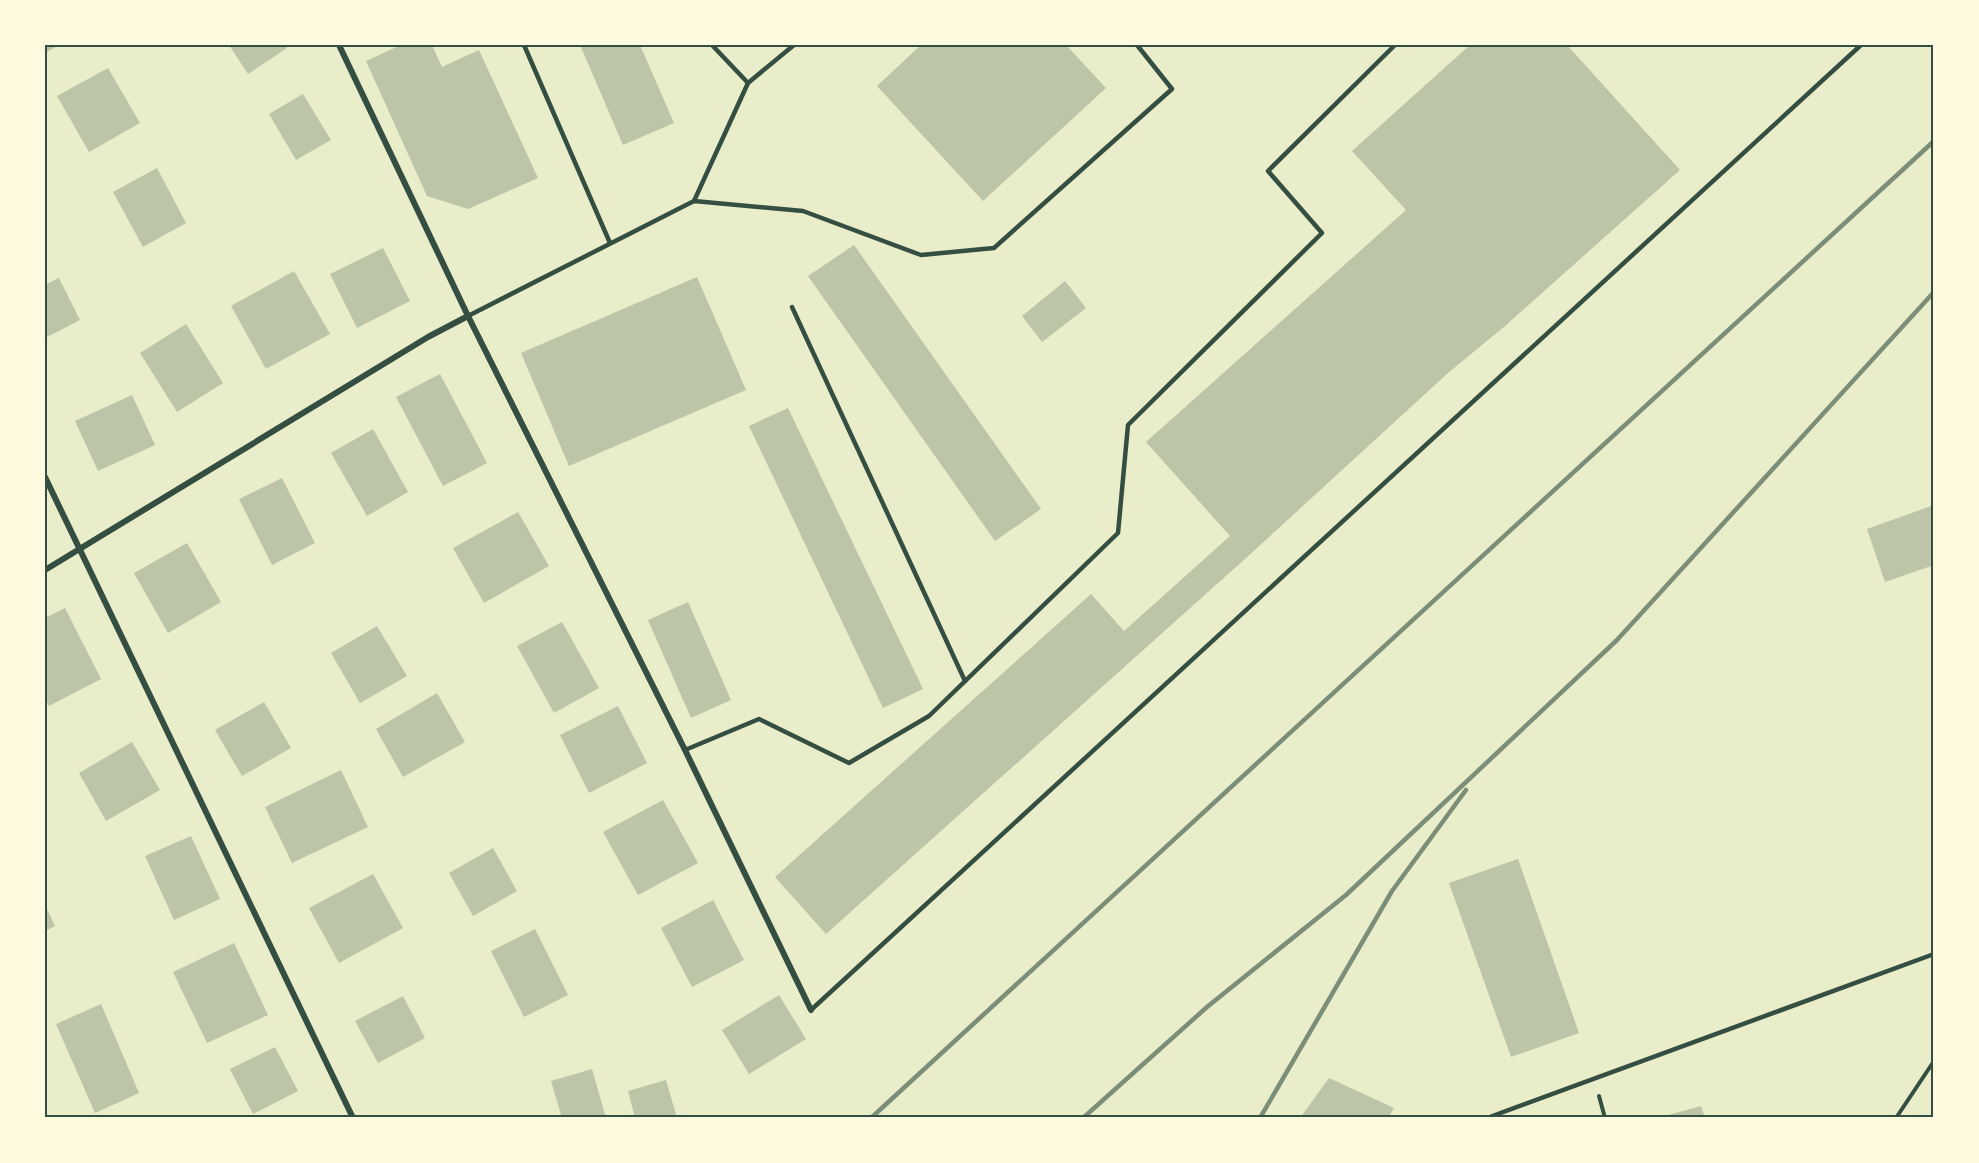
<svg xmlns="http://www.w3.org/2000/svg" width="1979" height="1163" viewBox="0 0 1979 1163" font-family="'Noto Sans',sans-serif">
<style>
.building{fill:#bcc5a7}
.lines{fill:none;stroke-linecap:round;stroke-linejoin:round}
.path{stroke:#344e41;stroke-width:4}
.service{stroke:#344e41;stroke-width:4.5}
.minor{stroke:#344e41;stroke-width:6}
.rail{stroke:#7c8e77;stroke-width:4.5}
.neatline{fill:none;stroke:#344e41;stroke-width:2}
</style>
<rect width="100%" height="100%" fill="#e9edc9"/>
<g class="building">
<path d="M45,45H59L45,53Z"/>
<path d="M229,45H285L287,48L248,74Z"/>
<path d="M401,45H432L442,67L479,50L538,178L468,209L427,196L366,61Z"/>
<path d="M587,45H640L674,123L623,145L581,47Z"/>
<path d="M921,45H1066L1106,88L983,201L877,86Z"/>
<path d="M1470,45H1567L1680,170L1505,326L1448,373L1246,558L826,934L775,877L1091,594L1124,631L1230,536L1146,442L1406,210L1352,151Z"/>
<path d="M108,68L140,123L89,152L57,96Z"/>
<path d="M303,94L331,140L296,160L269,114Z"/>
<path d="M157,168L186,223L143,247L113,192Z"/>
<path d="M854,245L1041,509L995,541L808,276Z"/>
<path d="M383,248L410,301L357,328L330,274Z"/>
<path d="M294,271L330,334L266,369L231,306Z"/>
<path d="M697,277L746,390L569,466L521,353Z"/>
<path d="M59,278L80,320L45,338V285Z"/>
<path d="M1065,281L1086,308L1042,342L1022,316Z"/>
<path d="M186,324L223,383L177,412L140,353Z"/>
<path d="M440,374L487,463L443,486L396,397Z"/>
<path d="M132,395L155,445L98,471L75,421Z"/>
<path d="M788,408L923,689L883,708L749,426Z"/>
<path d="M373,429L408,492L367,516L331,453Z"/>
<path d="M282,478L315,543L272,565L239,499Z"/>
<path d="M1934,505V565L1885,582L1867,529Z"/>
<path d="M518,512L549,566L484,603L453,548Z"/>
<path d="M187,543L221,602L168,633L134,573Z"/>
<path d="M688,602L731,700L691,718L648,620Z"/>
<path d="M65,608L101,679L49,706L45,698V618Z"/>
<path d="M562,622L599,688L554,713L517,646Z"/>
<path d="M377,626L407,676L360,703L331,653Z"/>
<path d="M437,693L465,742L403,777L376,729Z"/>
<path d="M264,702L291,748L242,776L215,730Z"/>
<path d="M618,706L647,763L589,793L560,735Z"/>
<path d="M132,742L160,790L106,821L79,773Z"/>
<path d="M341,770L368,827L292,863L265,807Z"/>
<path d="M663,800L698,863L638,895L603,832Z"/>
<path d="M191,836L220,899L174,920L145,856Z"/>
<path d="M493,848L517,891L473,916L449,873Z"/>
<path d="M1518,859L1579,1033L1511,1057L1449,883Z"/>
<path d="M373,874L403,928L339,963L309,908Z"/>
<path d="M713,900L744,960L692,987L661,928Z"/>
<path d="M45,905L55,926L45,931Z"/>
<path d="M535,929L568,995L524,1017L491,951Z"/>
<path d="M234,943L268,1015L207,1043L173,972Z"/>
<path d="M779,995L806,1039L749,1074L722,1030Z"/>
<path d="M403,996L425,1038L378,1063L355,1021Z"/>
<path d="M101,1004L139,1093L95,1113L56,1024Z"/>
<path d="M275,1047L298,1091L253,1114L230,1069Z"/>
<path d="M592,1069L606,1118H562L551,1081Z"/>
<path d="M1329,1078L1394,1108L1388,1118H1300Z"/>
<path d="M666,1080L677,1118H635L628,1091Z"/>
<path d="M1701,1106L1705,1118H1661V1117Z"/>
</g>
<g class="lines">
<g class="path">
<path d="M1599,1096L1605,1118"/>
<path d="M1896,1118L1934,1061"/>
</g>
<g class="service">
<path d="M524,45L610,243"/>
<path d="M712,45L748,83"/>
<path d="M694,201L748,83L794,45"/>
<path d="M792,307L965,681"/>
<path d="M468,316L694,201L803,211L921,255L994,248L1172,89L1137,45"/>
<path d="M685,750L759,719L849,763L929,716L1118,533L1128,425L1322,233L1268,171L1395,45"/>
<path d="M811,1010L1861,45"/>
<path d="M1487,1118L1934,954"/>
</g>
<g class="minor">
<path d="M339,45L468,316L685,750L811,1010"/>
<path d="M45,477L353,1118"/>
<path d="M45,570L428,337L468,316"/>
</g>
<g class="rail">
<path d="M871,1118L1934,141"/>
<path d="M1083,1118L1207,1007L1346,895L1617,640L1934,292"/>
<path d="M1260,1118L1392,891L1466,790"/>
</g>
</g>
<rect width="1979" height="1163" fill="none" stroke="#fefae0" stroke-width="93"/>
<rect x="46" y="46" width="1886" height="1070" class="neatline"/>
</svg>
